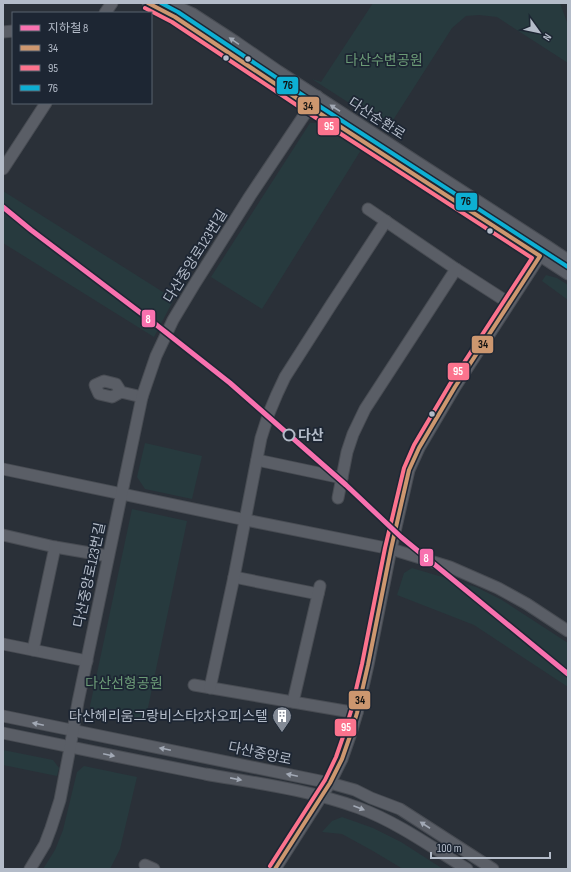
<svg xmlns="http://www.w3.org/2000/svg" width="571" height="872" viewBox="0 0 571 872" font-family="'Sofia Sans Condensed','Noto Sans KR',sans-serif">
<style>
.green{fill:#273a3e}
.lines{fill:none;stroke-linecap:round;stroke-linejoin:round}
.minor-casing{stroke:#484c53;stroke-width:13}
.minor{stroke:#5a5e66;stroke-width:11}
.bus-1-casing{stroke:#1d2633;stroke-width:7}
.bus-2-casing{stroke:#1d2633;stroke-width:7}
.bus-3-casing{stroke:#1d2633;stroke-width:7}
.bus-1{stroke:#cd976f;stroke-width:4}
.bus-2{stroke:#fc738d;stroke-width:4}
.bus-3{stroke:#0dafd3;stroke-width:4}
.metro-1-casing{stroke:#1d2633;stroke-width:8}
.metro-1{stroke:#f871af;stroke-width:5}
.oneway{fill:#a2a9b5}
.bus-dot{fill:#b4bcc9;stroke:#1d2633;stroke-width:1.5}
.stop-dot{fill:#1d2633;stroke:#b4bcc9;stroke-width:2}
.labels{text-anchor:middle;stroke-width:3.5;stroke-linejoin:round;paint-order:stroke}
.park-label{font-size:14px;fill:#6b9a76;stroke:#1d2633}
.street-label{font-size:14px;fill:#b4bcc9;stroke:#1d2633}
.stop-label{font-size:14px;font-weight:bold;fill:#b4bcc9;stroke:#1d2633;text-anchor:start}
.poi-label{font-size:14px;fill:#b4bcc9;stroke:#1d2633;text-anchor:end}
.line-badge{stroke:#1d2633;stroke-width:1.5}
.badge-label{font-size:11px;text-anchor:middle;font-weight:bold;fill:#fff}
.pale-badge-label{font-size:11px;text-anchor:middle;font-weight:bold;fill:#111}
</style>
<rect width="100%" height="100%" fill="#2a3038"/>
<g class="green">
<path d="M373,3H560L568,25V63L497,17L479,15L466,16L452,28L388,128L312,79L321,82Z"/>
<path d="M310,123H319L361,150L262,309L211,277Z"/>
<path d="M3,191L174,299L154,337L3,243Z"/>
<path d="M546,275L557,278L568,285V300L542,281Z"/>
<path d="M145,443L202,456L192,499L145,489L137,477Z"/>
<path d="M132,509L187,521L145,722L92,711L90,706Z"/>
<path d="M412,568L476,587L502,600L568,643V687L474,625L397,595L404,573Z"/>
<path d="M3,750L53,760L59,768L57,776L3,765Z"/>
<path d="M84,766L137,777L120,849L110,869H43L55,850L63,830L77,772Z"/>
<path d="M342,817L373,828L401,842L443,869H403L373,851L342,834L322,832L332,821Z"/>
</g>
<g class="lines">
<g class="minor-casing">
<g id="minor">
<path d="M148,3L175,17L310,107L325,116L568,274"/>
<path d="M169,3L193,14L236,42L278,71L414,160L547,246L568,260"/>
<path d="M105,13L112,3"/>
<path d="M3,32L13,31"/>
<path d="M3,169L46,103"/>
<path d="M368,209L456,269L509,303"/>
<path d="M121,392L116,384L104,381L95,385L99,394L112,397L121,392L142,397"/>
<path d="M257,460L342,478"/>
<path d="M3,469L246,520L391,549L450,567L498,588L527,604L568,631"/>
<path d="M338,498L347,452L353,434L365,409L456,269"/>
<path d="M3,535L55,547L108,556"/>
<path d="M234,577L318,594"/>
<path d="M3,644L87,661"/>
<path d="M33,650L55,547"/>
<path d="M194,685L357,713"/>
<path d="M210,688L234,577L261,438L269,413L277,394L285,377L331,305L386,221"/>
<path d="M293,702L320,586"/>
<path d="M3,716L330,783L355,790L371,798L400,809L493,869"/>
<path d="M3,733C70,747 138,761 205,774C256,783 310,790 359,808C397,822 433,848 467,869"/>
<path d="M145,865L154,869"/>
<path d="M30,869L45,844L51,828L60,800L70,748L78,702L142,397L156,356L173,320L194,285L250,196L317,96"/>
<path d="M275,869L330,783L342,759L350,736L357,713L368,665L391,549L409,470L419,448L455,387L540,256"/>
</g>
</g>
<use href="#minor" class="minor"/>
<g class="bus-1-casing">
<path id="bus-1" d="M148,3L175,17L310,107L540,256L455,387L419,448L409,470L391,549L368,665L357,713L350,736L342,759L330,783L275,869"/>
</g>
<g class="bus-2-casing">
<path id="bus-2" d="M145,8L172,22L307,112L532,258L450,384L414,445L404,468L385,548L362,664L351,711L344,734L336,757L325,780L270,866"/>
</g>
<g class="bus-3-casing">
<path id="bus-3" d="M161,3L178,12L313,102L568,267"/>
</g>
<use href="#bus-1" class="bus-1"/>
<use href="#bus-2" class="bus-2"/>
<use href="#bus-3" class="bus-3"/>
<g class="metro-1-casing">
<path id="metro-1" d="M3,207L31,230L154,323L230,383L346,485L401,537L568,674"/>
</g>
<use href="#metro-1" class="metro-1"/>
</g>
<defs><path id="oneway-solid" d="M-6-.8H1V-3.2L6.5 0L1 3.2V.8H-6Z"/></defs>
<g class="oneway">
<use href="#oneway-solid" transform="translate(234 41) rotate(-146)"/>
<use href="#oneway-solid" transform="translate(335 108) rotate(-147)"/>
<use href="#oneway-solid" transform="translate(38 724) rotate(-168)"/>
<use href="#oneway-solid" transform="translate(165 749) rotate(-168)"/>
<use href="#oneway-solid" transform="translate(109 755) rotate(12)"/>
<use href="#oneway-solid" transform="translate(292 775) rotate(-168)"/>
<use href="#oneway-solid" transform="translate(236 779) rotate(11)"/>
<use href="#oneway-solid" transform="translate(359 808) rotate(21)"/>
<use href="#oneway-solid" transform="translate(425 825) rotate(-147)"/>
</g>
<defs>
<g id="building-pin" transform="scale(1)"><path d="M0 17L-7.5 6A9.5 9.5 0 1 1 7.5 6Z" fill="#848b96" stroke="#1d2633"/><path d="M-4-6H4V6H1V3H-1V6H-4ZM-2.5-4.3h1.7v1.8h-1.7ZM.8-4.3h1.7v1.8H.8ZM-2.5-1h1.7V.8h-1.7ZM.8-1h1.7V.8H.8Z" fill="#fff"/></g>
</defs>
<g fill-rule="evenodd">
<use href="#building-pin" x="282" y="716"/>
</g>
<g class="bus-dot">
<circle cx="226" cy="58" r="3.5"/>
<circle cx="248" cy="59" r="3.5"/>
<circle cx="490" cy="231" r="3.5"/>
<circle cx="432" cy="414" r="3.5"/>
</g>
<circle class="stop-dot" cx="289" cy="435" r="5.5"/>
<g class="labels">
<g class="park-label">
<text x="384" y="65">다산수변공원</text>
<text x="124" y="688">다산선형공원</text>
</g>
<g class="street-label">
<text transform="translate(377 118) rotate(33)" y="5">다산순환로</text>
<text transform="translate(195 256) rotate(-58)" y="5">다산중앙로123번길</text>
<text transform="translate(89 575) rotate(-78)" y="5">다산중앙로123번길</text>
<text transform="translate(260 753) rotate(12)" y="5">다산중앙로</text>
</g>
<g class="stop-label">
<text x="298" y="440">다산</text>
</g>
<g class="poi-label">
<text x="268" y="721">다산헤리움그랑비스타2차오피스텔</text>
</g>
</g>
<g class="line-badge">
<rect x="276" y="76" width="23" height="19" rx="4" fill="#0dafd3"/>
<rect x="297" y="96" width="23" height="19" rx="4" fill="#cd976f"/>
<rect x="317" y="117" width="23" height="19" rx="4" fill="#fc738d"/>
<rect x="455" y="192" width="23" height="19" rx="4" fill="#0dafd3"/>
<rect x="141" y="309" width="15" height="19" rx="4" fill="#f871af"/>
<rect x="471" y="335" width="23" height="19" rx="4" fill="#cd976f"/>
<rect x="447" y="362" width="23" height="19" rx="4" fill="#fc738d"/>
<rect x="419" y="548" width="15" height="19" rx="4" fill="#f871af"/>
<rect x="348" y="690" width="23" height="20" rx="4" fill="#cd976f"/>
<rect x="334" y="718" width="23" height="19" rx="4" fill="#fc738d"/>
</g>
<g class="badge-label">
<text x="329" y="130">95</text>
<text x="148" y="323">8</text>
<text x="458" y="375">95</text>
<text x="426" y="562">8</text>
<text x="346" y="731">95</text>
</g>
<g class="pale-badge-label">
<text x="288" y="89">76</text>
<text x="308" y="110">34</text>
<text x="466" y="205">76</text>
<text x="483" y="348">34</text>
<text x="360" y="704">34</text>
</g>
<rect width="571" height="872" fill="none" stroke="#b4bcc9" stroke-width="8"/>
<rect x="12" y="12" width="140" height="92" fill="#1d2633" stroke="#59626f"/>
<rect x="20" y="25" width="20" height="6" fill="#f871af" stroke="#59626f"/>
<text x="48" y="32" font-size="12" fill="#b4bcc9">지하철 8</text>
<rect x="20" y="45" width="20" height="6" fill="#cd976f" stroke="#59626f"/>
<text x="48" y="52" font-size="12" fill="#b4bcc9">34</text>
<rect x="20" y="65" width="20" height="6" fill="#fc738d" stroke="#59626f"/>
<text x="48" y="72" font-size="12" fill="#b4bcc9">95</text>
<rect x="20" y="85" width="20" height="6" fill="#0dafd3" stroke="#59626f"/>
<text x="48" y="92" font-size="12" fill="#b4bcc9">76</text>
<g transform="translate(539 32) rotate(123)" stroke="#1d2633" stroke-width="3" paint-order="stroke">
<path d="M0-3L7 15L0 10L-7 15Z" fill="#b4bcc9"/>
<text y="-6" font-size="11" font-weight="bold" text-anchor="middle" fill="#b4bcc9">N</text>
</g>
<path d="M431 852v6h119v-6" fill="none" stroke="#b4bcc9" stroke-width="2"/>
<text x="437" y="852" font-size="12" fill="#b4bcc9" stroke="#1d2633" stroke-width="3" paint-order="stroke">100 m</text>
</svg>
